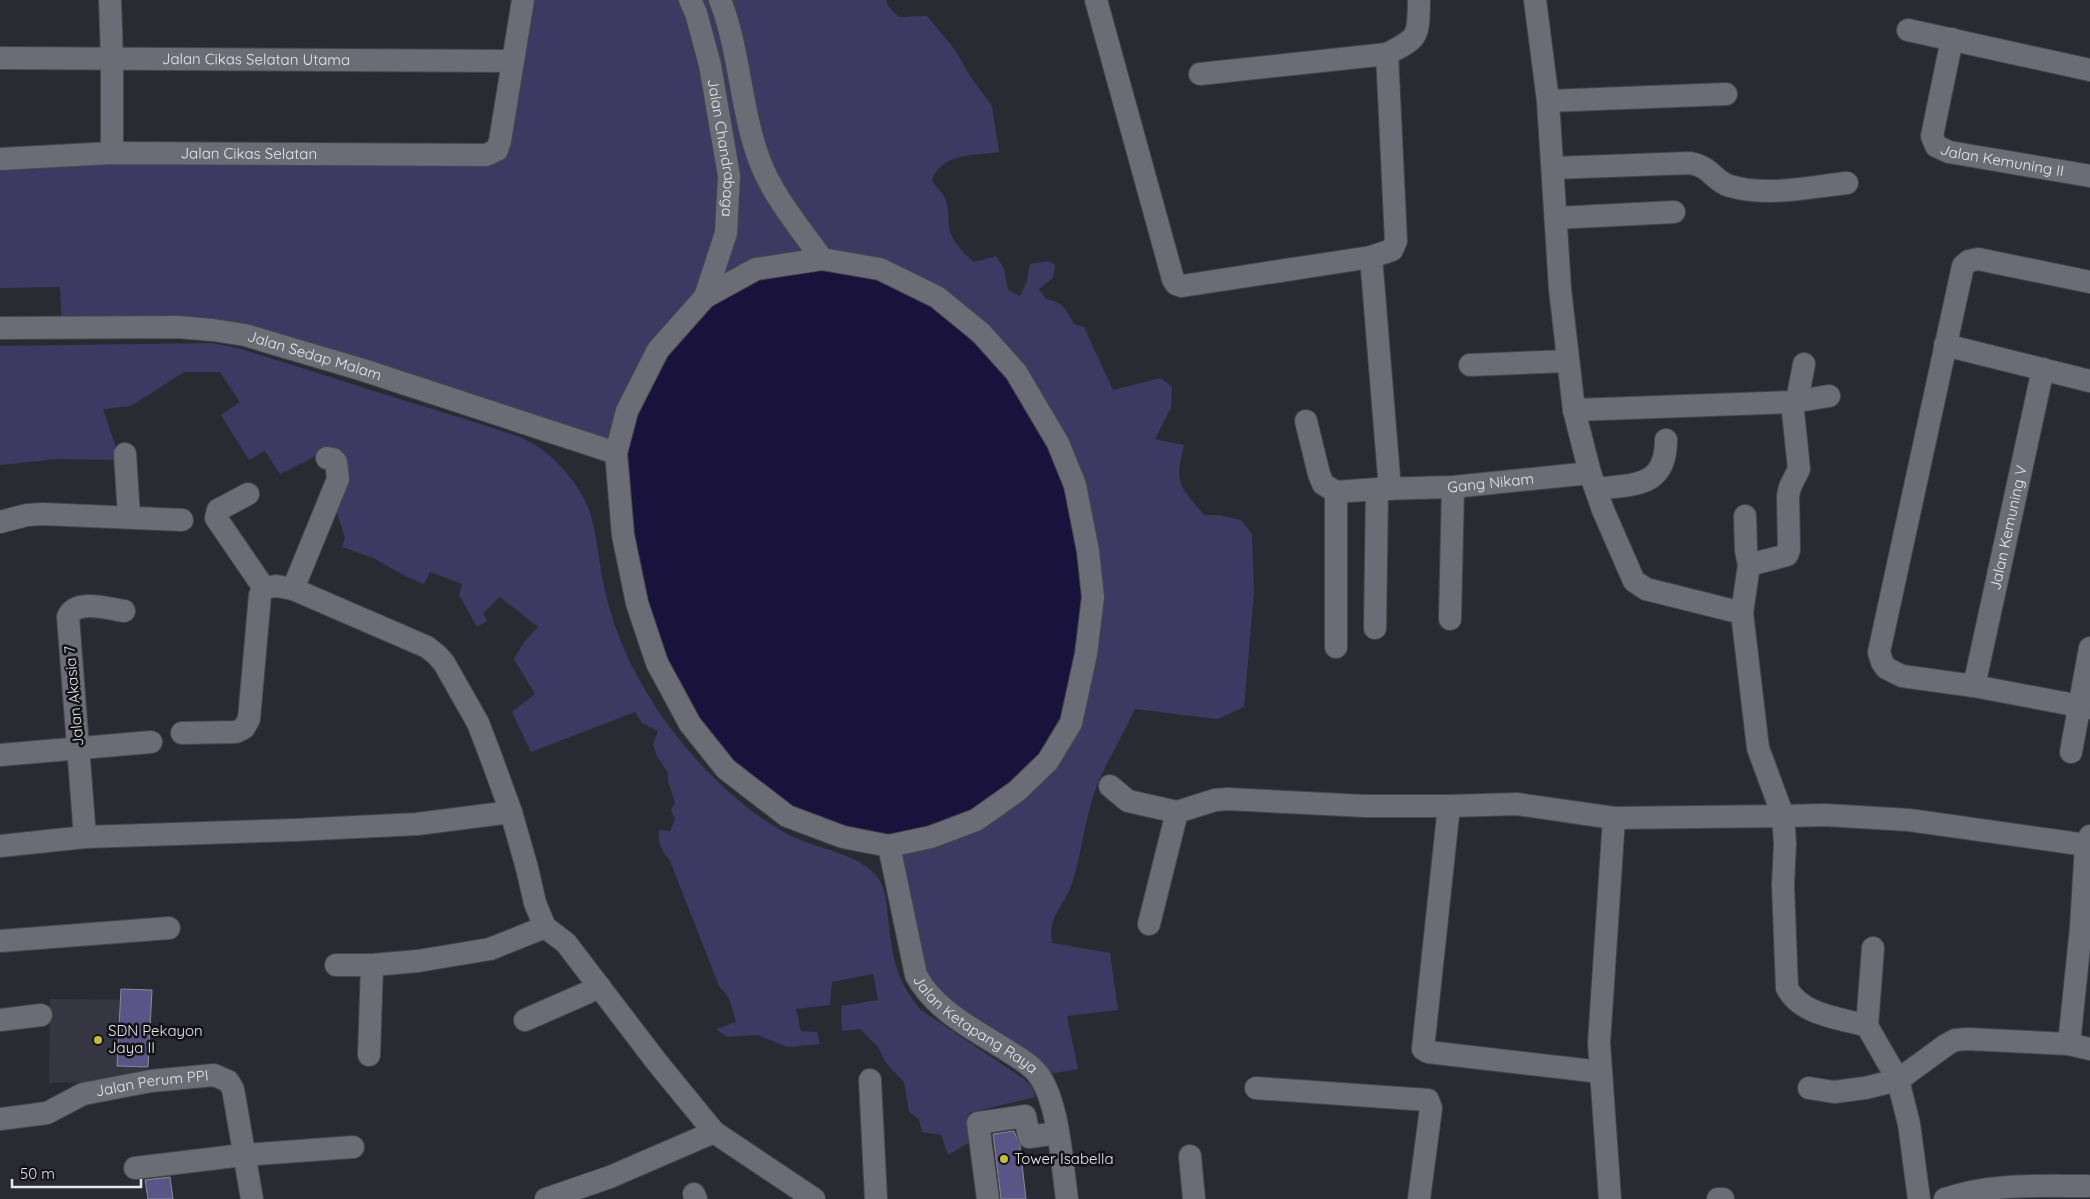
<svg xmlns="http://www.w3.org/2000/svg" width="2090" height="1199" viewBox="0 0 2090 1199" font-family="Quicksand,sans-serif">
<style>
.built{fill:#363542}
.green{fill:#3c3a62}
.water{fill:#19123d}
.building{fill:#595687;stroke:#8a8a94}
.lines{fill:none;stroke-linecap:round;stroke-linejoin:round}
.minor-casing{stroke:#46464c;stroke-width:24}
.minor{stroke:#6c6c76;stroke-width:22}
.poi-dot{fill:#c4bc3e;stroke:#131317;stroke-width:2}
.labels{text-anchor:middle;stroke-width:5;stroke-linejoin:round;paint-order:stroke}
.street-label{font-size:15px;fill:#e6e6eb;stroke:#131317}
.poi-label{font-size:15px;fill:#e6e6eb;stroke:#131317;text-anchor:start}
</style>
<rect width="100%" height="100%" fill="#2a2a33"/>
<path class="built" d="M50,999L148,1000L145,1080L49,1083Z"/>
<g class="green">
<path d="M523,0H886L888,6L899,17L927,16L955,50L970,76L992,106L999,152C974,156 942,152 932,180C936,188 941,191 944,196C949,206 948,217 949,227C951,241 964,254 974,262L996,256L1004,269L1008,290L1020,296L1027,281L1030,264L1049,261L1055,265L1053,278L1039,289L1046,299C1063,302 1066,309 1074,324L1084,327L1113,390L1161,378L1172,387L1171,408L1155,439L1184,445C1174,485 1180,486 1204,515H1219L1241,520L1252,534L1254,593L1244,707L1218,719L1135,709C1124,733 1110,756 1099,780C1085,813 1083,850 1072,883C1065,906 1047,916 1052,943L1110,953L1118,1010L1067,1016L1078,1069L1039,1076L922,987L889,847L616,453L245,335L62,327L60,287L0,288V159L486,155Z"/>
<path d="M213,343L241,349C301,367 360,387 419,405C446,413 472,421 499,430C510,434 522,437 532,443C555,456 576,481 587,505C598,531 598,563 605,591C619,653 653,711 695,758C723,789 755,817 791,836C817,849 862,854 879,879C886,891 887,906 888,919C893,958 895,979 921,1010L1024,1079L1032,1087L1035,1097L969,1113L972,1141L948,1155L941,1135L922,1132L919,1119L909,1112L904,1082L886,1063L878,1047L860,1029L842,1031L841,1006L878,1000L873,974L832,982L830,1005L796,1009L801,1031L817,1032L820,1044L788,1047L757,1035L727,1037L716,1029L736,1022L729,998L719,986L670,861C662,851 657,843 659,830L670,831L675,819L671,810L675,802L668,781V773L657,756L653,744L658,731L642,723L635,712L531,752L512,712L535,694L514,659L524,642L538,627L500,597L483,613L487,621L477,627L459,595L462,584L430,572L424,584L407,577L373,558L342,547L345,538L337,513L342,461L326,451L280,474L265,451L249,460L221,415L240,402L220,372H184L131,406L103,409L120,460L57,459L0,465V346Z"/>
</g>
<path class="water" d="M756,269H880L981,333L1058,443L1088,551L1071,723L1017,791L889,846L787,816L690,724L623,535L627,411L658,350Z"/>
<g class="building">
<path d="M121,989L152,990L148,1067L117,1066Z"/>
<path d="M1014,1131L1020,1146L1026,1199H1001L993,1134Z"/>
<path d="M170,1177L173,1199H148L145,1180Z"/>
</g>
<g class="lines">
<g class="minor-casing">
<g id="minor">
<path d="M110,0L112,59V153"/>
<path id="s1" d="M690,0L696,13L710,65L729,176L726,233L705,297"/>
<path d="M720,0C740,51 740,107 759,159C772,195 800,228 822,259"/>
<path d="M1096,0L1173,279L1176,284L1182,286L1371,257L1392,250L1396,241L1387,54"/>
<path d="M1535,0L1548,101L1560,289L1574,410L1590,473L1603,510L1634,581L1646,589L1742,613L1758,748L1783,816L1825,815L1909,820L2086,845"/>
<path d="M1908,30L2090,70"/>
<path id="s2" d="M1952,39L1932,136L1936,146L1949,152L2090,176"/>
<path id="s3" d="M0,58L513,61"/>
<path d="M1200,74L1387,54C1420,37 1418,37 1419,0"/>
<path d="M1548,101L1726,94"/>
<path id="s4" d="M0,159L112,153L486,155L497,150L500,141L523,0"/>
<path d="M1553,168L1690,163C1712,167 1713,181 1730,186C1767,197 1809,187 1847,183"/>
<path d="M1556,218L1674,212"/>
<path d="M1371,257L1390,489"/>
<path d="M822,259L880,269L937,297L981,333L1016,372L1058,443L1075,485L1088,551L1093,597L1086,654L1071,723L1048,761L1017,791L976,820L931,837L889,846L843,837L787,816L726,769L690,724L657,663L637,603L623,535L616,453L627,411L658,350L705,297L756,269Z"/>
<path d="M2090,282L1978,259L1969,261L1963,266L1879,652L1882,662L1886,668L1902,676L1974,686L2090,708"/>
<path id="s5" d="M0,328L178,327L213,330L245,335L363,370L616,453"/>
<path d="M1945,345L2090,381"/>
<path d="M1470,365L1567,361"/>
<path d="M1797,401L1804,364"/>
<path d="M1574,410L1792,402L1829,396"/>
<path d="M1306,421L1319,474L1323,484L1336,492"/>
<path d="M125,454L129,516"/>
<path d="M1596,489C1634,484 1666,488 1666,440"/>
<path d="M248,494L218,510L216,518L264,588"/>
<path d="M1745,516L1746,550L1749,565"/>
<path d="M0,522L27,515L43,514L182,520"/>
<path d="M293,589L338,479L336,462L333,459L327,458"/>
<path d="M1742,613L1749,565L1787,555L1789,550L1788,496L1790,487L1799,469L1792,402"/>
<path d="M1450,619L1453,487"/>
<path d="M1375,628L1377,489"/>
<path id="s6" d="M1336,647V492L1377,489L1453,487L1590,473"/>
<path id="s7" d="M1974,686L2043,369"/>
<path d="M182,733L236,732L244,728L249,719L260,595L264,588L276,586L293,589L427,647L437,655L444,663L478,723L491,757L511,812L527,868L535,903L545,927L566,943L656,1061L714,1132L814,1199"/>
<path d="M2071,752L2090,648"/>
<path d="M0,755L151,742"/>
<path d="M1110,786L1128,801L1177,812L1215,800L1228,799L1365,806H1449L1517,804L1614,818L1783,816L1785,843L1783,885L1787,988C1801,1015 1840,1018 1867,1026L1898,1080L1909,1124L1919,1199"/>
<path d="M1449,806L1423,1049L1428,1052L1601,1072"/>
<path d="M85,837L68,617C76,598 109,609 124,611"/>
<path d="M0,846L85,837L295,830L417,824L511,812"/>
<path id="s8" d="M889,846L916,975C934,1010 975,1030 1008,1051C1019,1058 1032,1065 1040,1077C1059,1106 1062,1164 1067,1199"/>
<path d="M1149,924L1177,812"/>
<path d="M0,941L169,928"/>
<path d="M336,965H372L418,961L490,949L545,927"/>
<path d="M0,1020L41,1015"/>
<path d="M525,1020L600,987"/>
<path d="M1867,1026L1873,948"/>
<path d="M2069,1044L2081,928L2086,845L2090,836"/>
<path d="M369,1055L372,965"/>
<path d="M870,1080L876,1199"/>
<path d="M1256,1088L1428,1100L1431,1108L1419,1199"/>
<path d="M1809,1088L1834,1092L1865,1088L1898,1080L1946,1045L1955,1040L1968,1039L2069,1044L2090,1049"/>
<path id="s9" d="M0,1119L47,1113L83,1094L151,1081L214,1075L228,1081L233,1089L252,1199"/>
<path d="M1190,1156L1194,1199"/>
<path d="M135,1168L243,1155L353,1147"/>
<path d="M694,1194L696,1199"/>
<path d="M546,1199L610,1177L714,1132"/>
<path d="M988,1199L978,1123L1025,1116L1029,1137L1057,1133"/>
<path d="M1610,1199L1599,1043L1614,818"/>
<path d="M1718,1199H1723"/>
<path d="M1945,1199C1991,1183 2040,1186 2088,1186"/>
</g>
</g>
<use href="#minor" class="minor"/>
</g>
<g class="poi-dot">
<circle cx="98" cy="1040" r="5"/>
<circle cx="1004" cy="1159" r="5"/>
</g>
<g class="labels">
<g class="street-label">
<text dy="5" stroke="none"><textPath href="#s3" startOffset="256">Jalan Cikas Selatan Utama</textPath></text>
<text dy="5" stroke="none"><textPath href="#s1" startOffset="152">Jalan Chandrabaga</textPath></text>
<text dy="5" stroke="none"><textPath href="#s4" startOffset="249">Jalan Cikas Selatan</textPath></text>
<text dy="5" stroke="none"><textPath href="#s2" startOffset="178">Jalan Kemuning II</textPath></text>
<text dy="5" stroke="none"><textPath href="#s5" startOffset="318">Jalan Sedap Malam</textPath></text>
<text dy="5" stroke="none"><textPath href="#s6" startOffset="310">Gang Nikam</textPath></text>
<text dy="5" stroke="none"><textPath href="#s7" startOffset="162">Jalan Kemuning V</textPath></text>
<text transform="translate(74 696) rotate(-95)" y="5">Jalan Akasia 7</text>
<text dy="5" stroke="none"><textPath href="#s8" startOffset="210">Jalan Ketapang Raya</textPath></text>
<text dy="5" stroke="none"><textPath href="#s9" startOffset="158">Jalan Perum PPI</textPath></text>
</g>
<g class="poi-label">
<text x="108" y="1036">SDN Pekayon<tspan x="108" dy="17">Jaya II</tspan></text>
<text x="1014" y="1164">Tower Isabella</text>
</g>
</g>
<path d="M12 1179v8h129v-8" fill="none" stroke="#e6e6eb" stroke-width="2.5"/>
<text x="20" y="1179" font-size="15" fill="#e6e6eb" stroke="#131317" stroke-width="4" paint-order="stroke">50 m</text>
</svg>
